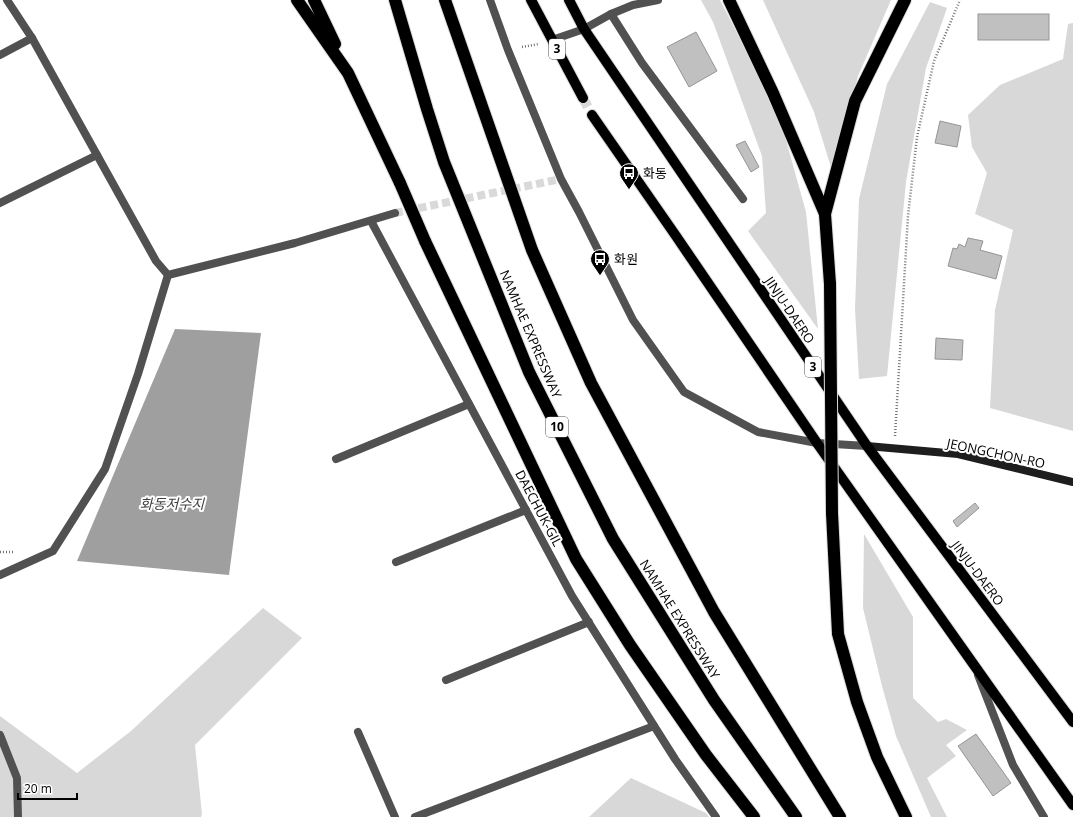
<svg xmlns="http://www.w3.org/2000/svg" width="1073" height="817" viewBox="0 0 1073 817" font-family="'Open Sans','Noto Sans KR',sans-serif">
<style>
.green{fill:#d8d8d8}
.water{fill:#9f9f9f}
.building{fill:#c0c0c0;stroke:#959595}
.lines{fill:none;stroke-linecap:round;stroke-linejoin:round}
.minor-tunnel{stroke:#d9d9d9;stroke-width:8;stroke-dasharray:8 4;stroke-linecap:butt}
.primary-tunnel{stroke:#d9d9d9;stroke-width:10;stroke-dasharray:10 5;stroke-linecap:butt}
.primary-casing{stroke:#dbdbdb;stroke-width:12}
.motorway-casing{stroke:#dbdbdb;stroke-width:14}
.path{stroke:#737373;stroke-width:2.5;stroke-dasharray:1 2;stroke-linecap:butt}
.service{stroke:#515151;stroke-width:8}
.minor{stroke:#515151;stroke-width:8}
.secondary{stroke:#1e1e1e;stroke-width:8}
.primary{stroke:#000;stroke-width:10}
.motorway{stroke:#000;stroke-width:12}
.motorway-bridge-casing{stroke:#dbdbdb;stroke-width:14;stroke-linecap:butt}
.motorway-bridge{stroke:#000;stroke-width:12}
.labels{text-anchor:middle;stroke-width:4;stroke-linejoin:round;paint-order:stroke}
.shield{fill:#fff;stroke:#4c4c4c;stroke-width:1}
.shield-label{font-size:12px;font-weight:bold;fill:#000}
.poi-label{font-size:13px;fill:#000;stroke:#fff;text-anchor:start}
.street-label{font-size:13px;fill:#000;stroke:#fff}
.water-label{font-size:14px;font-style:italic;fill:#404040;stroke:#fff}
</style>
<rect width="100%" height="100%" fill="#fff"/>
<g class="green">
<path d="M701,0H720L779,115L806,212L818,329L748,231L766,213L762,156L713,22Z"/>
<path d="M763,0H891L858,76L833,174L814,112Z"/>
<path d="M930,2L947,8L926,68L906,182L887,376L859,379L855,309L859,199L887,84Z"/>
<path d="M1073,23V431L990,408L995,310L1013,230L975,214L987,173L972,147L968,115L1000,85L1063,59L1068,24Z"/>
<path d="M864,534L913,617V698L938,722L946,719L967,730L946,745L956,756L927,778L947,817H931L896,736L882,686L863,608Z"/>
<path d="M263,608L302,638L195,745L202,814L201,817H0V716L77,773L131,731Z"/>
<path d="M631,778L706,813L709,817H589Z"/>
</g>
<path class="water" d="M175,329L261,333L229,575L77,561Z"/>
<g class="building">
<rect x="978" y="14" width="71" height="26"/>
<path d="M696,32L717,71L689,87L667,47Z"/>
<path d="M940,121L961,126L957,147L935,143Z"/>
<path d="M745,141L759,167L751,172L736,145Z"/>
<path d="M968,238L983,241L980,250L1002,256L996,279L948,266L953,248L957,249L959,244L965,247Z"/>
<path d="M936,338L963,340L962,360L935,359Z"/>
<path d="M975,503L979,508L957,527L953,521Z"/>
<path d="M976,734L1011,783L993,796L958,746Z"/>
</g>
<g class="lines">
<path class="minor-tunnel" d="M395,213L561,179"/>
<path class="primary-tunnel" d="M583,98L592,115"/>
<g class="primary-casing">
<g id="primary">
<path d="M531,0L583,98"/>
<path d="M569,0L584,29L867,446L1073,722"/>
<path d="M592,115L676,236L817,443L1073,805"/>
</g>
</g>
<g class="motorway-casing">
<g id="motorway">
<path d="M297,0L348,73L400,183"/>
<path d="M314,0L335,44"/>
<path d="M395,0L427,109L444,162L529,372L613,539L714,700L796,817"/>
<path d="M445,0L532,250L591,383L714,612L840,817"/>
<path d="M729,0L773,93L825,214"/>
<path d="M425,241L576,559L630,645L706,755L754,817"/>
<path d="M830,284L825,214L855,101L905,0"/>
<path d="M832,513L838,634L857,702L877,757L906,817"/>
</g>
</g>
<g class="path">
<path d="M522,47L539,44"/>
<path d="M895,436L908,216L917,137L934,61L960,0"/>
<path d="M0,552H15"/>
</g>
<g class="service">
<path d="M611,14L642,63L743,199"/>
<path d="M0,575L53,551L105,469L138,374L168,275"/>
<path d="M978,675L1013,765L1044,817"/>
<path d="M0,735L17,778L18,817"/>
</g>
<g class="minor">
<path d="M7,0L32,38L97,155"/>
<path d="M490,0L508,50L561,179L579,212L633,320L684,392L758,432L817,443L867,446"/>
<path d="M552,40L584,29L611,14L633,5L658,0"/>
<path d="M0,55L32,38"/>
<path d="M0,203L97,155L156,261L168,275L295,243L395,213"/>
<path d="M371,221L572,596L675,759L716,817"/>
<path d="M336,459L469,404"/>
<path d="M396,562L526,510"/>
<path d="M446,680L589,622"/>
<path d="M358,732L395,817"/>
<path d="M415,817L654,726"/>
</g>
<path class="secondary" d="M867,446L958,454L1073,482"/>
<use href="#primary" class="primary"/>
<use href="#motorway" class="motorway"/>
<g class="motorway-bridge-casing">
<g id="motorway-bridge">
<path d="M400,183L425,241"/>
<path d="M830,284L832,513"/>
</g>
</g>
<use href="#motorway-bridge" class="motorway-bridge"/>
</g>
<defs>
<g id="bus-pin" transform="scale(1)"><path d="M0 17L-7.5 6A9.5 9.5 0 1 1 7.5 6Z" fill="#000" stroke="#fff"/><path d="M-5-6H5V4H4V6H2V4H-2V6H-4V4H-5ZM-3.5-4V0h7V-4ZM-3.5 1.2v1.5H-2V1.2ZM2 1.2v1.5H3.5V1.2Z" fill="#fff"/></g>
</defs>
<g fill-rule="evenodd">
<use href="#bus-pin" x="629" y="173"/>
<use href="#bus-pin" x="600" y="259"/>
</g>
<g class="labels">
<g class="shield">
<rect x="549" y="39" width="16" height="20" rx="3"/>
<rect x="805" y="357" width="16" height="20" rx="3"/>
<rect x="546" y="417" width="22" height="20" rx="3"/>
</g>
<g class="shield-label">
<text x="557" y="53">3</text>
<text x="813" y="371">3</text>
<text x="557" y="431">10</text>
</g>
<g class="poi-label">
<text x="643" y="178">화동</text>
<text x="614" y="264">화원</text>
</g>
<g class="street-label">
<text transform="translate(790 310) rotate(56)" y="5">JINJU-DAERO</text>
<text transform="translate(531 334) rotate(67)" y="5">NAMHAE EXPRESSWAY</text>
<text transform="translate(996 453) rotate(12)" y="5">JEONGCHON-RO</text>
<text transform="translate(539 508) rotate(62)" y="5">DAECHUK-GIL</text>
<text transform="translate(978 573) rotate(53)" y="5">JINJU-DAERO</text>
<text transform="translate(680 619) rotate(58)" y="5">NAMHAE EXPRESSWAY</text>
</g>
<g class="water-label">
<text x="172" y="509">화동저수지</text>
</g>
</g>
<path d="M18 793v6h59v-6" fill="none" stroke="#000000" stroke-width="2"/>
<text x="24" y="793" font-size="12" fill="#000000" stroke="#ffffff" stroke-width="3" paint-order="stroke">20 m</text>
</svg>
